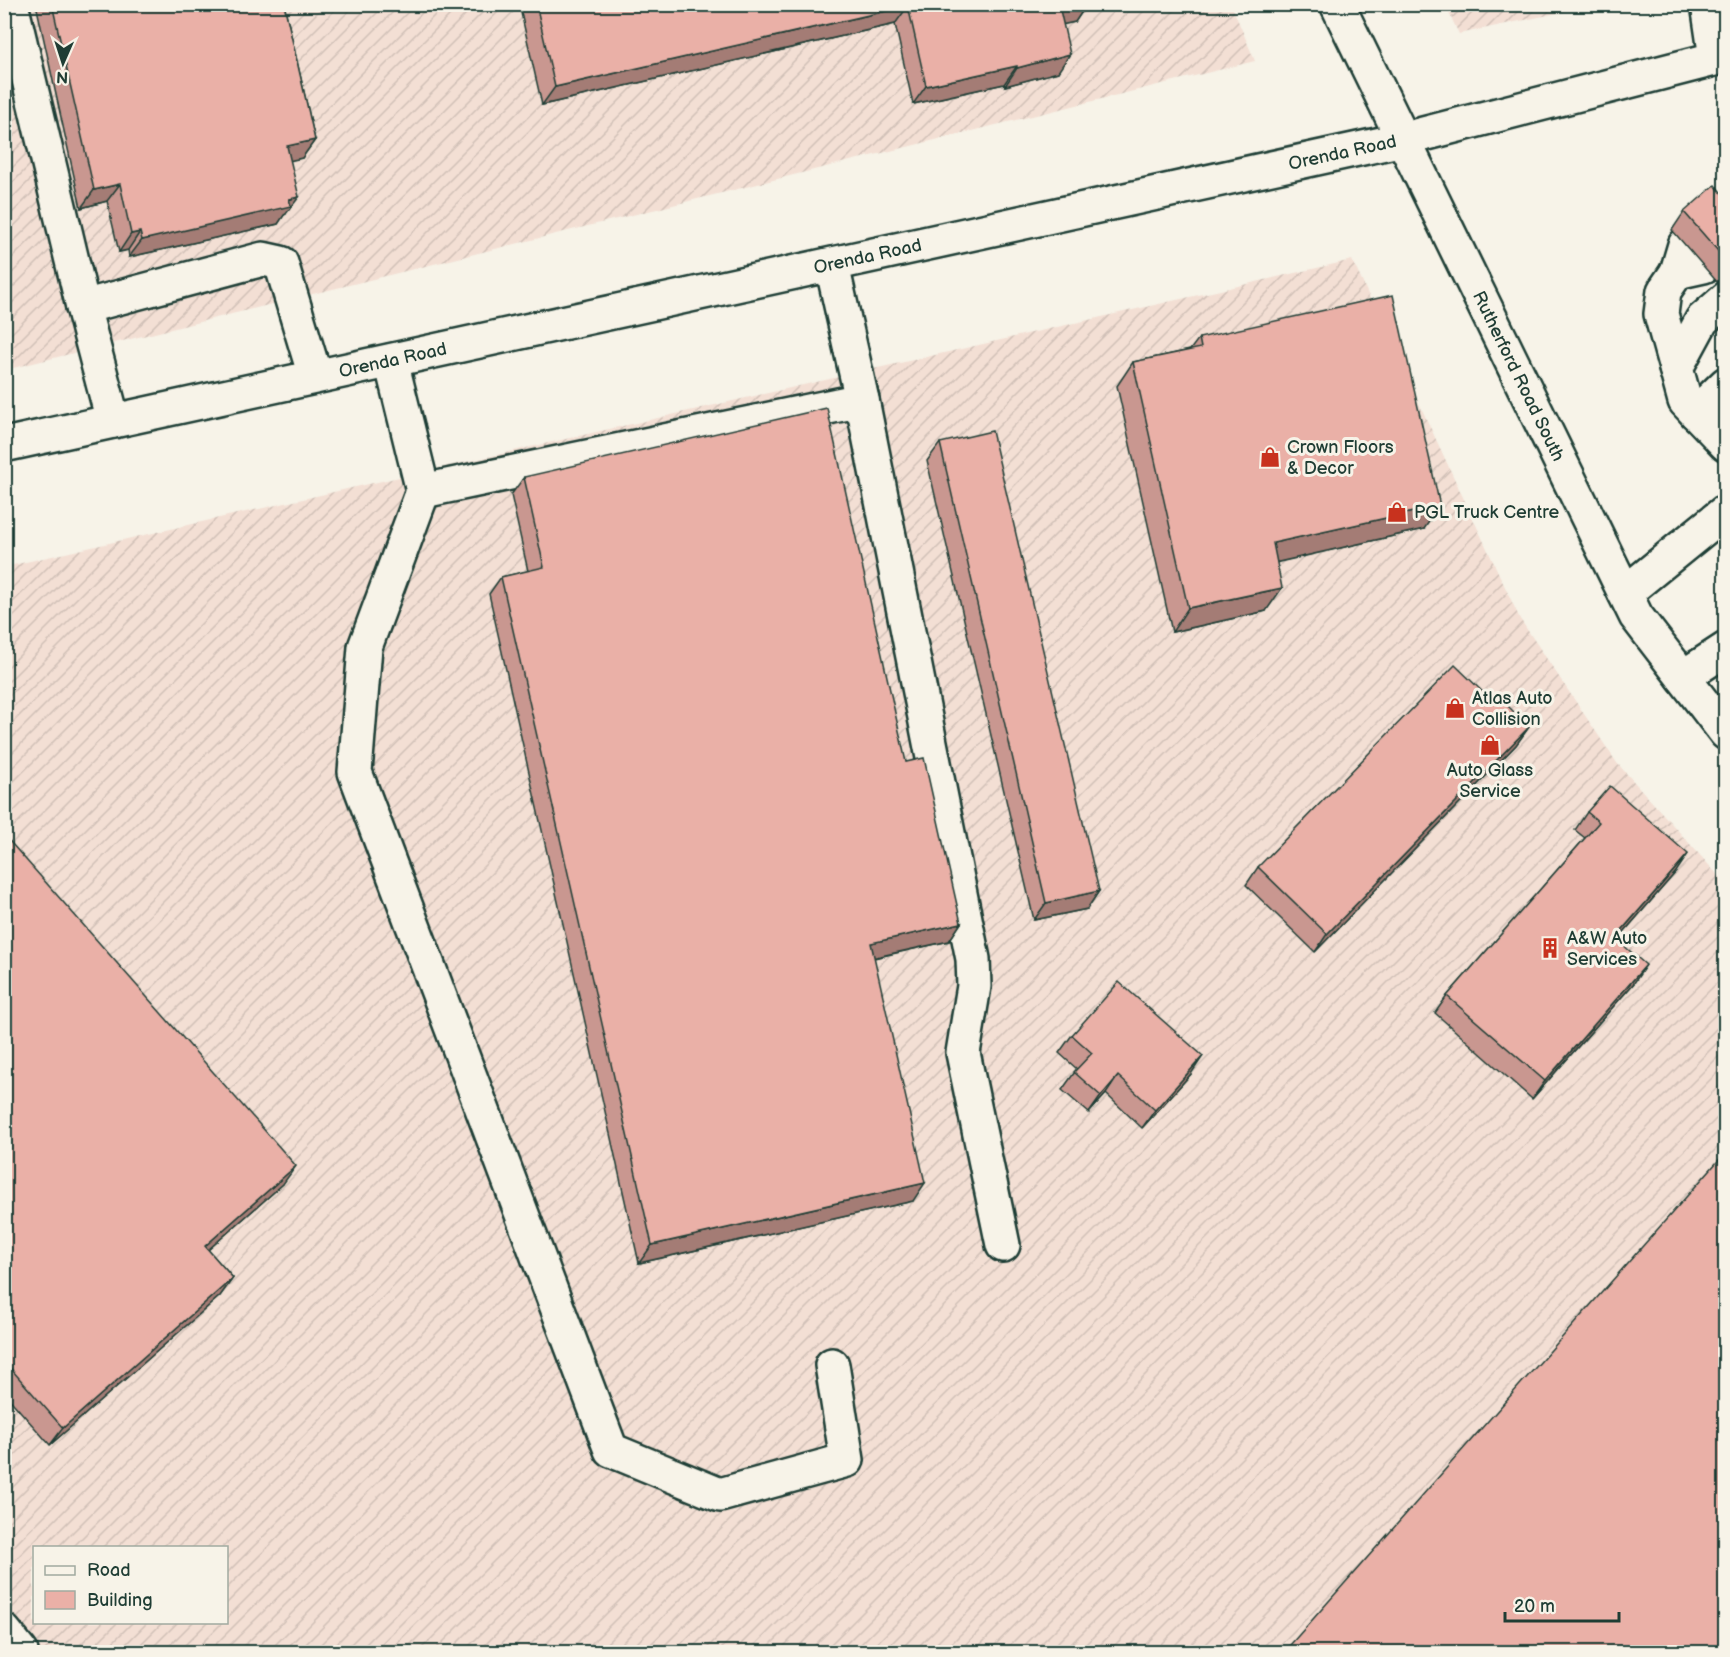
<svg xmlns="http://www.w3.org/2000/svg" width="1730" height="1657" viewBox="0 0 1730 1657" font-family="'Balsamiq Sans',sans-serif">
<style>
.industrial{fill:url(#industrial-furrows);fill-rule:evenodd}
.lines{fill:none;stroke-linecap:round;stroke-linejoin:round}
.minor-casing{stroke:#1f3d34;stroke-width:38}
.minor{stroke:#f7f3e8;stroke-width:33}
.wall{fill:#c99790;stroke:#1f3d34;stroke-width:1.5}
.shaded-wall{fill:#a47b75;stroke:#1f3d34;stroke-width:1.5}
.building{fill:#eab0a7;stroke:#1f3d34;stroke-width:1.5}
.labels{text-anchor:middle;stroke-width:6;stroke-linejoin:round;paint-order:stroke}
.street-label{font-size:18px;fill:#1f3d34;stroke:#f7f3e8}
.poi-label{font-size:18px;fill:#1f3d34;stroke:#f7f3e8;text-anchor:start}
</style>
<defs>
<pattern id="industrial-furrows" width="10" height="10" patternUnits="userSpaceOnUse" patternTransform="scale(1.5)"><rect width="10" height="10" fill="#f3dfd4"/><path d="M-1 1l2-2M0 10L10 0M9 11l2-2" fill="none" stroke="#d0c0b7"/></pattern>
</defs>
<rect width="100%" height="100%" fill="#f7f3e8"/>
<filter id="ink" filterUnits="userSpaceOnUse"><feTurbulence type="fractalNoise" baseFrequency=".0167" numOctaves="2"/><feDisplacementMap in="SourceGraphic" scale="12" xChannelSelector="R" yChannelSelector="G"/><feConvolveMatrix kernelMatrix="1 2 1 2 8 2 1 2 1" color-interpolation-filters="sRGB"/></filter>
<g filter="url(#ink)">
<g class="industrial">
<path d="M1231,4L1255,61L5,370L4,5Z"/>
<path d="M1445,5H1595L1459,34Z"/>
<path d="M1352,260L1520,619L1617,763L1725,883V1652H5L4,567ZM34,1548H226V1622H34Z"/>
</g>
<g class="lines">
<g class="minor-casing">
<g id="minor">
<path d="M11,4L83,307"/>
<path id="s1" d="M1337,4L1636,616L1726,733"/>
<path d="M1708,4L1716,58"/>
<path d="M1685,245L1677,272L1704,266"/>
<path d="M1677,272L1664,291L1661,314L1676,368L1685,401L1726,444"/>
<path d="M391,361L423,491L862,400L832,265"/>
<path d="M1676,368L1702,320L1726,299"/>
<path d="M862,400L973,959L974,986L963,1053L1003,1245"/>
<path d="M1696,413L1726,384"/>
<path d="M113,421L83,307L263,259L281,263L315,376"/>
<path id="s2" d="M4,445L1404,139L1726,56"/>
<path d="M423,491L365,647L355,772L611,1450L720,1495L847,1460L832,1365"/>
<path d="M1625,593L1726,511"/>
<path d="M1683,677L1726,649"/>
<path d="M4,1631L21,1652"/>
</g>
</g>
<use href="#minor" class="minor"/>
</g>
<g class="wall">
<path d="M36,4H284L315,140L302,158L290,160L286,214L284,215L278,224L129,257L128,250L119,252L107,201L81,208Z"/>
<path d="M519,4H1087L1075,22L1063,24L1058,72L1005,86L1004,84L913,104L895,24L542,105Z"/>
<path d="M1725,197V276L1718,283L1672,230L1684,212Z"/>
<path d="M1199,338L1424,529L1277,562L1266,611L1172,632L1117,386L1133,362L1190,350Z"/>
<path d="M940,443L1099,891L1087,909L1034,920L927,461Z"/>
<path d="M524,477L906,762L961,923L949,941L874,958L913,1201L639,1263L489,594L501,577L528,571L511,495Z"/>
<path d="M1491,700L1529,727L1516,745L1315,952L1246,885L1258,867Z"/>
<path d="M1587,812L1676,872L1617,940L1634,983L1532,1099L1435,1013L1447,996L1585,838L1575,830Z"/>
<path d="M4,835L283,1184L208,1250L233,1278L220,1296L50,1445L4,1393Z"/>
<path d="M1072,1035L1191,1074L1142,1128L1106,1094L1089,1113L1062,1090L1077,1069L1059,1053Z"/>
</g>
<g class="shaded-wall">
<path d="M1084,4H1087L1075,22L1047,28L1060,10Z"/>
<path d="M908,6L895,24L542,105L555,87Z"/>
<path d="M1070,54L1058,72L1005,86L1017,68Z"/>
<path d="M1017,66L1004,84L913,104L926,86Z"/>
<path d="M315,140L302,158L275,164L287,146Z"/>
<path d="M120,184L107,201L81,208L94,190Z"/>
<path d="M299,197L286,214L284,215L278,224L129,257L142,240Z"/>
<path d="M140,232L128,250L119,252L131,234Z"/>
<path d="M1725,272V276L1718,283Z"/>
<path d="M1440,506L1424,529L1257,567L1273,543Z"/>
<path d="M1282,588L1266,611L1172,632L1188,608Z"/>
<path d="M1529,727L1516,745L1315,952L1327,934Z"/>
<path d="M1688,854L1676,872L1603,956L1615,938Z"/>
<path d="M1099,891L1087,909L1034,920L1046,903Z"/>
<path d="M961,923L949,941L858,961L871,943Z"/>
<path d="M1646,965L1634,983L1532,1099L1545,1081Z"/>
<path d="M1203,1056L1191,1074L1142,1128L1155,1110Z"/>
<path d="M1118,1076L1106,1094L1089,1113L1101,1096Z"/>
<path d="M296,1166L283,1184L192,1264L205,1246Z"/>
<path d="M925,1183L913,1201L639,1263L652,1245Z"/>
<path d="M233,1278L220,1296L50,1445L63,1428Z"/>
</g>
<g class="building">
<path d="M52,4H284L315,140L287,146L299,197L289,199L291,206L142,240L140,232L131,234L120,184L94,190Z"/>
<path d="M536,4H1084L1060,10L1070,54L1017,68V66L926,86L908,6L555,87Z"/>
<path d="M1715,185L1725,197V259L1684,212Z"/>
<path d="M1393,295L1440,506L1273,543L1282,588L1188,608L1133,362L1201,348L1199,338Z"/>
<path d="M827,408L906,762L924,758L961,923L871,943L925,1183L652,1245L501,577L544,567L524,477Z"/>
<path d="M992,431L1099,891L1046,903L940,443Z"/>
<path d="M1455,665L1491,700L1496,694L1529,727L1327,934L1258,867Z"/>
<path d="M1610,786L1688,854L1615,938L1646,965L1545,1081L1447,996L1599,822L1587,812Z"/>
<path d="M4,835L296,1166L205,1246L233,1278L63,1428L4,1361Z"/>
<path d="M1119,982L1203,1056L1155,1110L1118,1076L1101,1096L1074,1072L1092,1053L1072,1035Z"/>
<path d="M1725,1153V1653H1283Z"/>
</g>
</g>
<defs>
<g id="shop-bare" transform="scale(1.62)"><path d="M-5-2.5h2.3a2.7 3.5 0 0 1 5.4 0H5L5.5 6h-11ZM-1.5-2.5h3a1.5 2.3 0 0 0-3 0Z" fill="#c8321e" stroke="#f7f3e8" stroke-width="2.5" paint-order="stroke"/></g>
<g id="building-bare" transform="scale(1.62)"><path d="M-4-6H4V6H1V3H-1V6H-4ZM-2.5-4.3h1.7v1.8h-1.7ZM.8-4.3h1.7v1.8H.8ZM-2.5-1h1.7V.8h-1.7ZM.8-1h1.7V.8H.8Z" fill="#c8321e" stroke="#f7f3e8" stroke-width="2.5" paint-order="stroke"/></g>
</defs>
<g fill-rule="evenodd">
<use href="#shop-bare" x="1270" y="457"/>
<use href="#shop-bare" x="1397" y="512"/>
<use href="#shop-bare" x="1455" y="708"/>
<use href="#shop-bare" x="1490" y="745"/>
<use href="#building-bare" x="1550" y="948"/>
</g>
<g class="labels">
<g class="street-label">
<text dy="6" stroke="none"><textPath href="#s2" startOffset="1370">Orenda Road</textPath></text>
<text dy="6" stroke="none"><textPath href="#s2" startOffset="884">Orenda Road</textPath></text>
<text dy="6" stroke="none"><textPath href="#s2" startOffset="398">Orenda Road</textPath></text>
<text dy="6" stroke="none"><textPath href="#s1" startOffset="414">Rutherford Road South</textPath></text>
</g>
<g class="poi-label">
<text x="1287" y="453">Crown Floors<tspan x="1287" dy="21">&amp; Decor</tspan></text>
<text x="1414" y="518">PGL Truck Centre</text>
<text x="1472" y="704">Atlas Auto<tspan x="1472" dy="21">Collision</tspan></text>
<text x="1490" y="776" text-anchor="middle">Auto Glass<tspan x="1490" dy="21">Service</tspan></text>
<text x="1567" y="944">A&amp;W Auto<tspan x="1567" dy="21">Services</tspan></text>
</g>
</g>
<rect width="1730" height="1657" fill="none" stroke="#f7f3e8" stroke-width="24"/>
<rect x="12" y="12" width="1706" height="1633" fill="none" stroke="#1f3d34" stroke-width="2" filter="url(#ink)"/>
<rect x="33" y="1546" width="195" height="78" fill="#f7f3e8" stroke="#a1aaa0" stroke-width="1.5"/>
<rect x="45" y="1566" width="30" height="9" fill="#f7f3e8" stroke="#a1aaa0" stroke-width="1.5"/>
<text x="87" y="1576" font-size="18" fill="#1f3d34">Road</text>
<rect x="45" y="1591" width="30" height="18" fill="#eab0a7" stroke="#a1aaa0" stroke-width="1.5"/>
<text x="87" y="1606" font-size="18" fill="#1f3d34">Building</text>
<g transform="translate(63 63) rotate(183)" stroke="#f7f3e8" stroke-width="4.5" paint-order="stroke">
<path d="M0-4.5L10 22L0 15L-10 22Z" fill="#1f3d34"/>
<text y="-9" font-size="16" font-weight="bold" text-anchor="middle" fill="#1f3d34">N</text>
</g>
<path d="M1505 1612v9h114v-9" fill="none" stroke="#1f3d34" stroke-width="3"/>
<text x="1514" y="1612" font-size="18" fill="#1f3d34" stroke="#f7f3e8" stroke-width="4.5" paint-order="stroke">20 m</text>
</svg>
